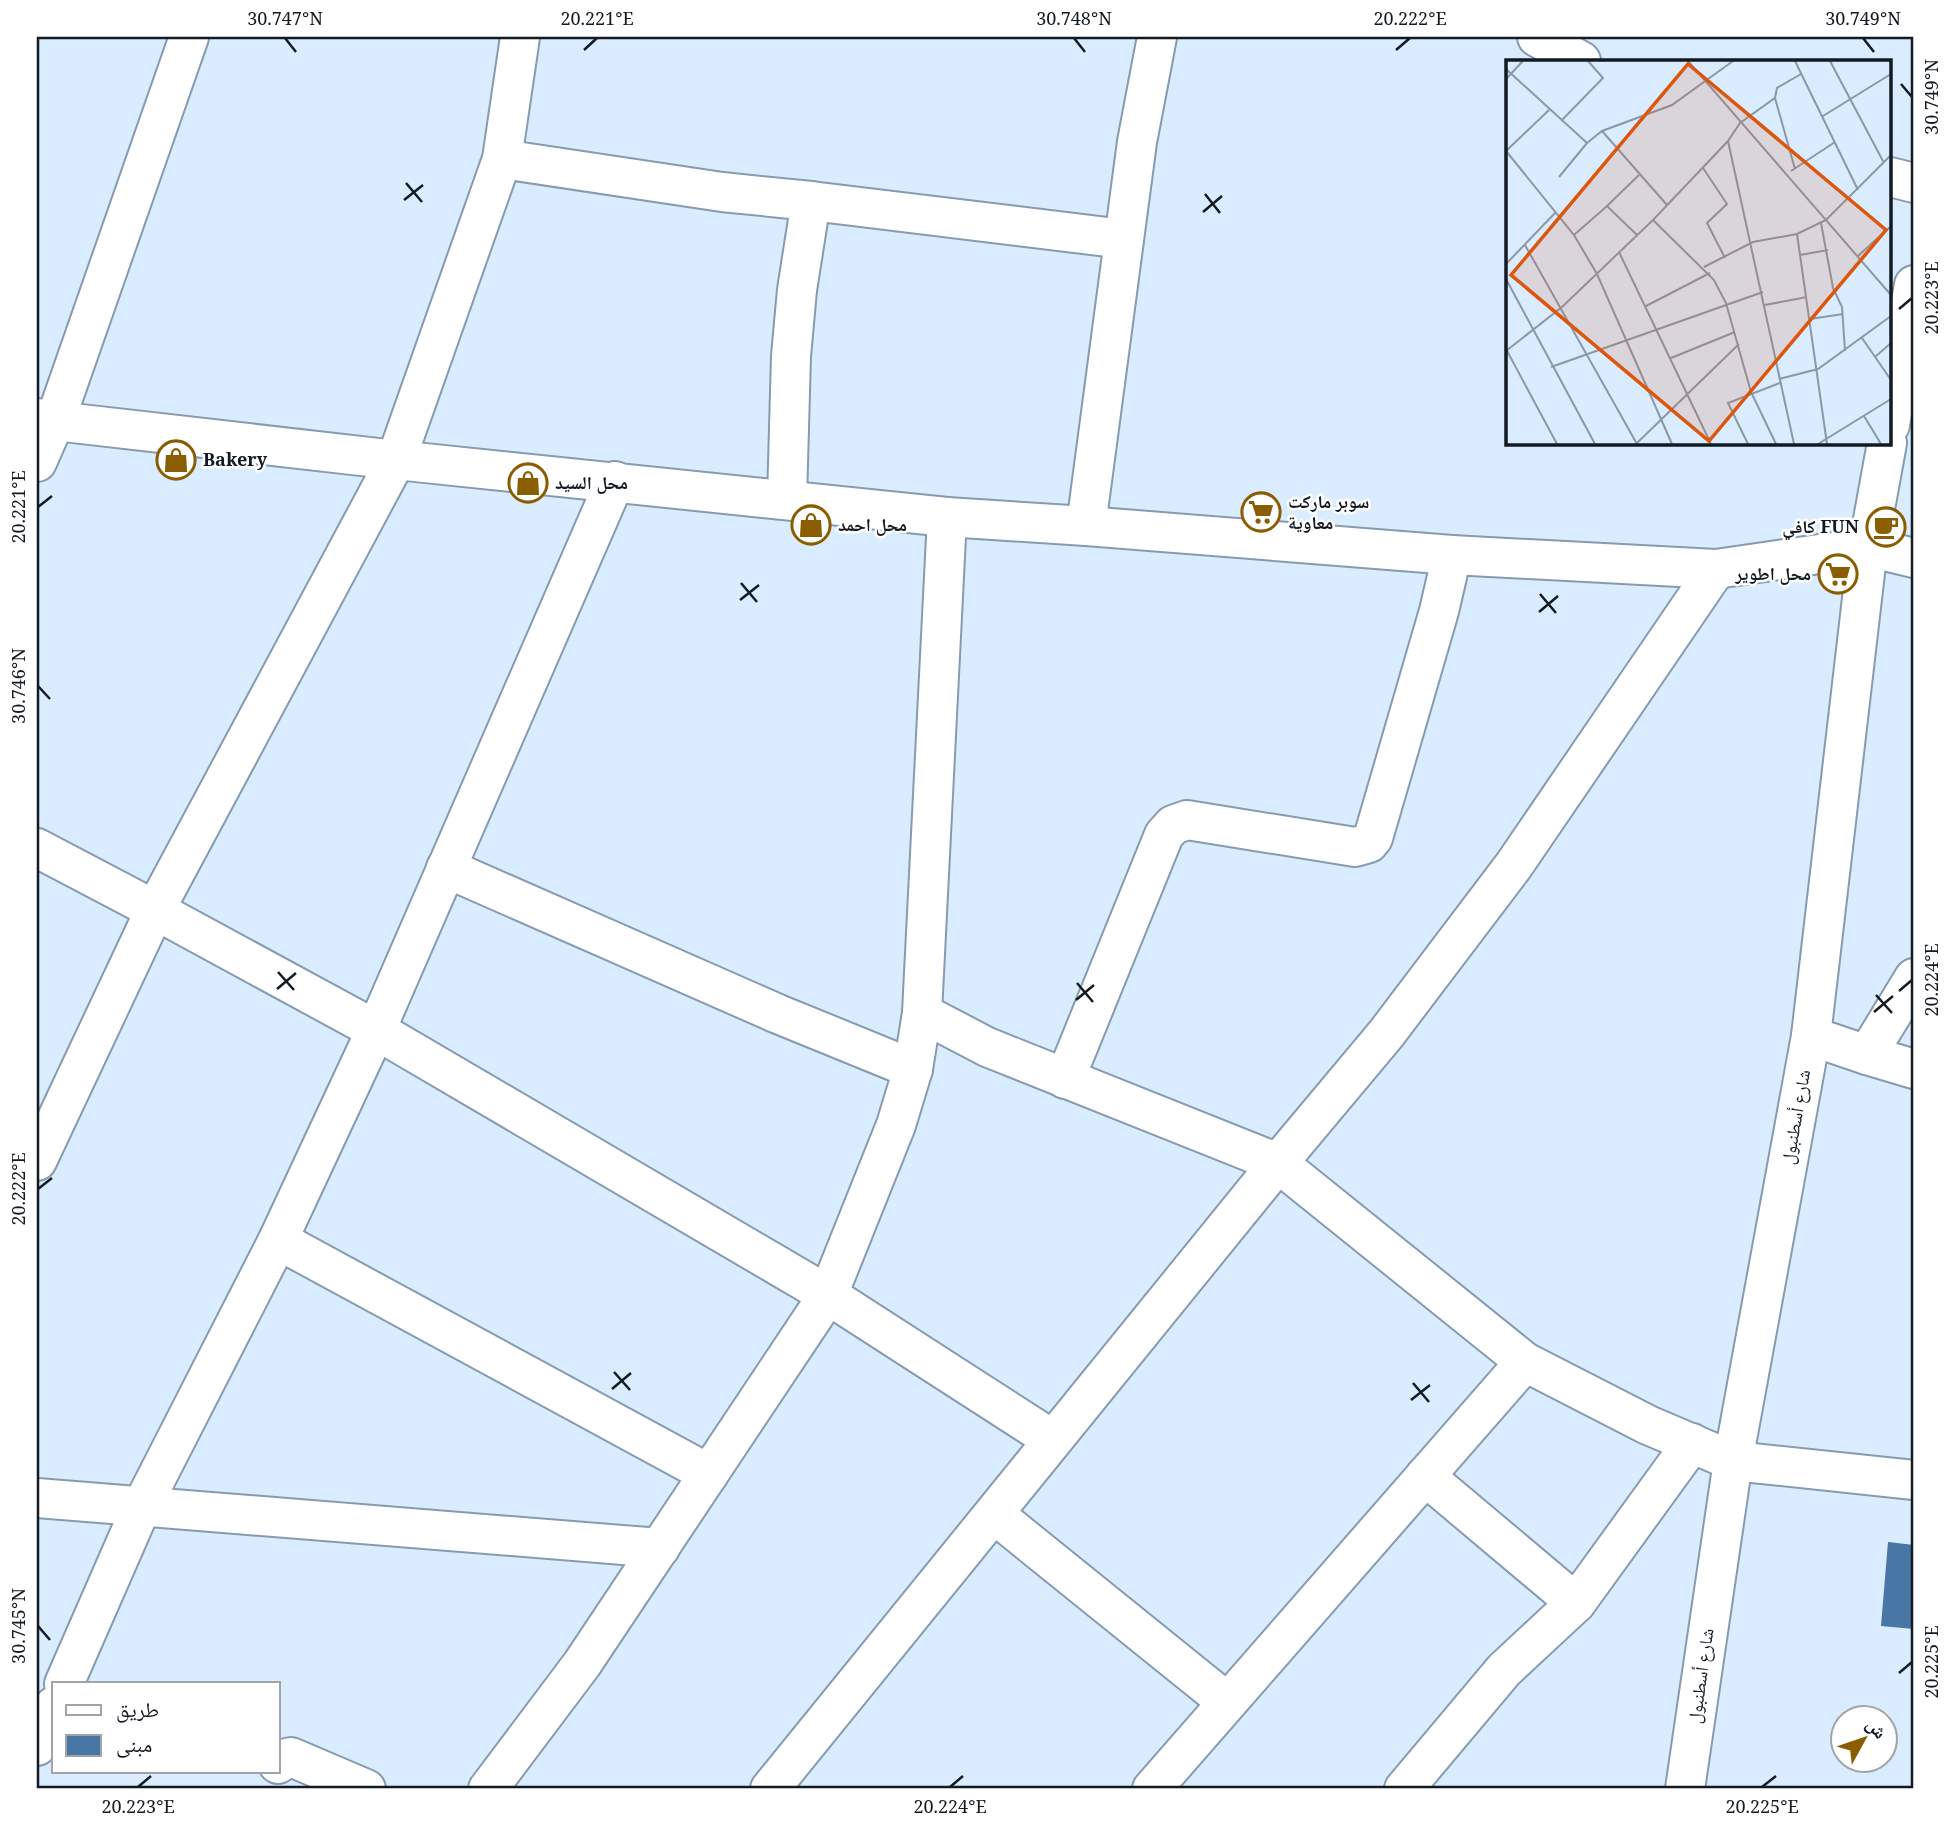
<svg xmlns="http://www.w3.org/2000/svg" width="1951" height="1826" viewBox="0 0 1951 1826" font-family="'Noto Serif','Noto Naskh Arabic',serif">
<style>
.building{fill:#4877a6}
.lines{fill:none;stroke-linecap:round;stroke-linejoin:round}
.minor-casing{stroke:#869bb0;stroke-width:42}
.tertiary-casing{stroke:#869bb0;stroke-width:42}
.minor{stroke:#fff;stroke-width:38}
.tertiary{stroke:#fff;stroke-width:38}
.ticks{fill:none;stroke:#121a22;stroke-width:2.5}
.labels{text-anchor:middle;stroke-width:5;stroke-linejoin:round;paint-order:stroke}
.poi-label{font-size:18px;font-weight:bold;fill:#121a22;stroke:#fff;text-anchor:start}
.street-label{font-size:18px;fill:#121a22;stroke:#fff}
.inset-road{fill:none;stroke:#8a98a7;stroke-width:2}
.view{fill:#dd560d;fill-opacity:0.15;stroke:#dd560d;stroke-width:3.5}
.inset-edge{fill:none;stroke:#121a22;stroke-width:3.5}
.neatline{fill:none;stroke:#121a22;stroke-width:2.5}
.ticks-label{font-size:18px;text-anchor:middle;fill:#121a22}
</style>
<rect width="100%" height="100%" fill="#daecff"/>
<path class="building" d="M1888,1542L1914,1545V1629L1881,1626Z"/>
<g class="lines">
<g class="minor-casing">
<g id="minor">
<path d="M1537,37L1581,61"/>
<path d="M502,159L722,192L811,201L797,290L791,356L787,500"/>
<path d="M1890,177L1914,183"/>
<path d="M811,201L1124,239"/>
<path d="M37,418L55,421L396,460L947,517L1086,526L1452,555L1716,569L1868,547L1914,558"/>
<path d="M37,462L55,421L189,37"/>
<path d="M1086,526L1137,142L1157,37"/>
<path d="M37,848L155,910L376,1030L828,1295L1053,1440"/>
<path d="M446,868L778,1014L913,1069"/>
<path d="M922,1013L987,1047L1278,1163L1525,1362L1648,1425L1733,1461L1914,1480"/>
<path d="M1811,1036L1867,1055L1914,1069"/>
<path d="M1867,1055L1914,978"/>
<path d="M1065,1079L1164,835L1173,825L1187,820L1355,847L1369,843L1373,838L1439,611L1452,555"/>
<path d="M37,1161L155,910L396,460L502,159L520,37"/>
<path d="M278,1240L709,1474"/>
<path d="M1425,1476L1576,1603"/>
<path d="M37,1498L660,1548"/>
<path d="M994,1514L1227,1702"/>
<path d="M64,1684L141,1508L278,1240L376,1030L615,481"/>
<path d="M37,1746L54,1706"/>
<path d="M278,1764L283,1759L291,1757L366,1789"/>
<path d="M488,1789L582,1664L828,1295L896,1125L913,1069L922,1013L947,517"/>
<path d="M770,1789L1278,1163L1386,1034L1514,865L1716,569"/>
<path d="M1152,1789L1525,1362"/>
<path d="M1404,1789L1504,1670L1576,1603L1692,1443"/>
</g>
</g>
<g class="tertiary-casing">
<g id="tertiary">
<path d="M1890,425L1914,285"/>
<path d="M1685,1789L1733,1461L1811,1036L1868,547L1887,443"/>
</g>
</g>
<use href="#minor" class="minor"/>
<use href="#tertiary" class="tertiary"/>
</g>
<path class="ticks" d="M285,38L296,52M1074,38L1085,52M1863,38L1874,52M584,50L597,38M1396,50L1410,38M1901,84L1912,97M406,183L422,202M1205,194L1220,213M404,200L423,185M1203,212L1222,196M1899,309L1912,298M38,507L52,496M741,583L757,602M1540,594L1556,613M740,600L759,585M1539,612L1558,596M38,686L50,699M278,972L294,990M1077,983L1093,1002M277,989L296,973M1899,991L1912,980M1876,995L1892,1013M1076,1000L1094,985M1874,1012L1893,996M38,1189L52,1178M614,1372L630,1390M1413,1383L1429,1402M612,1389L631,1373M1411,1400L1430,1385M38,1626L50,1640M1899,1673L1912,1662M138,1787L151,1776M950,1787L963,1776M1762,1787L1776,1776"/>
<defs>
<g id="shop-ring" transform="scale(2.0125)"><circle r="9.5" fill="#fff" stroke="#8b5d01" stroke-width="1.5"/><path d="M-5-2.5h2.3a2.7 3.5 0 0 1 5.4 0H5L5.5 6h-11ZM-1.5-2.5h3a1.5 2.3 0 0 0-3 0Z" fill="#8b5d01"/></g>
<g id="supermarket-ring" transform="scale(2.0125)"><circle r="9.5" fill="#fff" stroke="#8b5d01" stroke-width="1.5"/><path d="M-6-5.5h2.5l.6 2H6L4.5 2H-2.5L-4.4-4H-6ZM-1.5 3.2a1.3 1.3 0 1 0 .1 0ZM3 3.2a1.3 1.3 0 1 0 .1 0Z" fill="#8b5d01"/></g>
<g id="cafe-ring" transform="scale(2.0125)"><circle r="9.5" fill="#fff" stroke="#8b5d01" stroke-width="1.5"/><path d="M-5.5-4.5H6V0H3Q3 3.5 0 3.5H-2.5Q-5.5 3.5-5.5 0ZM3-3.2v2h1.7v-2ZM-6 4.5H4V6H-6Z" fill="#8b5d01"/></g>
</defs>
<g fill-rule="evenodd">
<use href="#shop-ring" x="176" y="460"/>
<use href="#shop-ring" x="528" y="483"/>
<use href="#supermarket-ring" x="1261" y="512"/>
<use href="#shop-ring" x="811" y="525"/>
<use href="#cafe-ring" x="1886" y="527"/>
<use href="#supermarket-ring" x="1838" y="574"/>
</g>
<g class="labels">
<g class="poi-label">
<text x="203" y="466">Bakery</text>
<text x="555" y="489">محل السيد</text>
<text x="1288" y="508">سوبر ماركت<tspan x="1288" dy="21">معاوية</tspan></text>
<text x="838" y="531">محل احمد</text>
<text x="1859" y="533" text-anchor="end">كافي FUN</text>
<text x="1811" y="580" text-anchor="end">محل اطوير</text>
</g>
<g class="street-label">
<text transform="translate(1796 1117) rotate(-80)" y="6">شارع أسطنبول</text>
<text transform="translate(1701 1676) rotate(-82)" y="6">شارع أسطنبول</text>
</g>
</g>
<g transform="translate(1506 60)">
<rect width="385" height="385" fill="#daecff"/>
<path class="inset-road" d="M182,1L385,235M289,1L352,130M324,1L378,103M0,9L81,83L96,71L166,45L227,1M0,19L17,1M269,38L271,28L295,14M317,56L385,14M55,61L97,18L82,1M96,71L161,145M222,81L288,384M0,91L68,175L91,214L166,384M0,91L43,50M197,108L221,144L201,163L219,198M285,111L329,82M53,117L81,83M101,146L133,115M147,160L208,220L220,243L245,332L270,384M315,163L327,228L336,247L339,291M291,174L321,384M68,175L101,146L131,175M19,185L131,384M113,192L205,384M294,195L322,190M352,196L385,166M0,204L49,153M198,207L247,182L291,174L320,160L385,95M0,219L89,384M259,245L301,237M140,246L204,213M304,259L337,254M356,278L385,320M0,289L51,384M0,291L56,247L147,160L222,81L234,63L269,38L289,109M369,297L385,283M165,298L229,272M45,307L257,232M273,319L312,309L385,256M358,356L375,384M130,384L233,284M242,384L222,343L274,323M312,384L385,339"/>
<path class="view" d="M182,4L380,170L203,381L5,215Z"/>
<rect width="385" height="385" class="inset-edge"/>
</g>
<rect width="1951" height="1826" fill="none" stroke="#ffffff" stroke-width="77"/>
<rect x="52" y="1682" width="228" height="91" fill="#ffffff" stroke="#a0a3a7" stroke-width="2"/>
<rect x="66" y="1705" width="35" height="10" fill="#ffffff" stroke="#a0a3a7" stroke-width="2"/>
<text x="116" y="1717" font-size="21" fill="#121a22">طريق</text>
<rect x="66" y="1735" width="35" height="21" fill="#4877a6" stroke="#a0a3a7" stroke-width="2"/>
<text x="116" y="1752" font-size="21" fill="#121a22">مبنى</text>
<g transform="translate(1864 1739) rotate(50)"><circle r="33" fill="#ffffff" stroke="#a0a3a7" stroke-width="2"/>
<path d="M0-5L12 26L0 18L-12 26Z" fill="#8b5d01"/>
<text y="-10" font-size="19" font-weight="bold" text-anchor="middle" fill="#121a22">ش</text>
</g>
<rect x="38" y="38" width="1874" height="1749" class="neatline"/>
<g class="ticks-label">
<text x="285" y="25">30.747°N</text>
<text x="597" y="25">20.221°E</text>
<text x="1074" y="25">30.748°N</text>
<text x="1410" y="25">20.222°E</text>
<text x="1863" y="25">30.749°N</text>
<text transform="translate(1932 97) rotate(-90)" y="6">30.749°N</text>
<text transform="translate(1932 298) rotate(-90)" y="6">20.223°E</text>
<text transform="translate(19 507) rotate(-90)" y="6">20.221°E</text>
<text transform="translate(19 686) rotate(-90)" y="6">30.746°N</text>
<text transform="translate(1932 980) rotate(-90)" y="6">20.224°E</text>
<text transform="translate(19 1189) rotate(-90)" y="6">20.222°E</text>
<text transform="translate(19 1626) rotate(-90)" y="6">30.745°N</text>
<text transform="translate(1932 1662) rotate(-90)" y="6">20.225°E</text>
<text x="138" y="1813">20.223°E</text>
<text x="950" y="1813">20.224°E</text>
<text x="1762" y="1813">20.225°E</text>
</g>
</svg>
